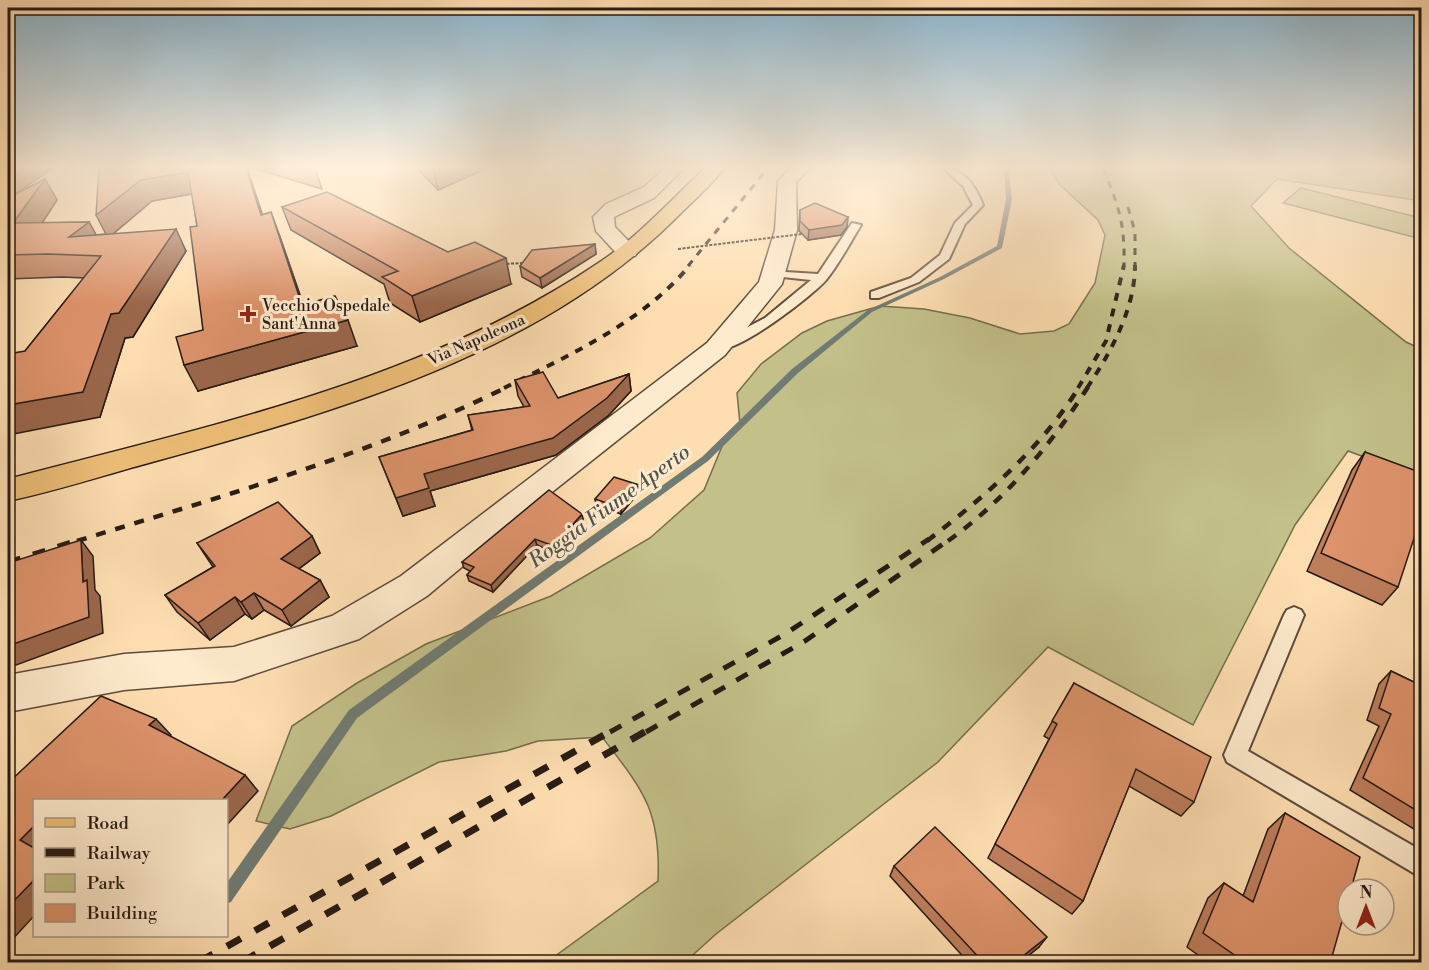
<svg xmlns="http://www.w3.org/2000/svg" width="1429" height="970" viewBox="0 0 1429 970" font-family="'Libre Bodoni',serif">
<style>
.green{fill:#c3c089;stroke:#756d4f;stroke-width:1.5}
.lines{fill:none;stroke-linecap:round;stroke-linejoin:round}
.stream{fill:#707b73;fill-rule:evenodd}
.lane-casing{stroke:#5d4b3c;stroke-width:4}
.street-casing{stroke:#5d4b3c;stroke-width:3}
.primary-casing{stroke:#271a15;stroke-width:3}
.path{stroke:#271a15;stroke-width:2;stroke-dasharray:3 1.5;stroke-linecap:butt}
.lane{fill:#feeacc;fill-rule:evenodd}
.street{fill:#feeacc;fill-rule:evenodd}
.primary{fill:#efbf78;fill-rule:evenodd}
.rail-far4{stroke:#271a15;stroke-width:3;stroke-dasharray:7 7;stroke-linecap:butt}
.rail-far3{stroke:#271a15;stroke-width:4;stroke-dasharray:8 8;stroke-linecap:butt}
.rail-far2{stroke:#271a15;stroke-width:4.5;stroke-dasharray:10 10;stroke-linecap:butt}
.rail-far1{stroke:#271a15;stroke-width:5;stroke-dasharray:13 13;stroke-linecap:butt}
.rail{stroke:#271a15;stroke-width:7;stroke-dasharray:16 16;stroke-linecap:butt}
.path-bridge{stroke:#271a15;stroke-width:2;stroke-dasharray:3 1.5;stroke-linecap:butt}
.wall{fill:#be7e5c;stroke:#271a15;stroke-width:1.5}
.shaded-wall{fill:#9b674b;stroke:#271a15;stroke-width:1.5}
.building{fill:#dd936b;stroke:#271a15;stroke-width:1.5}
.poi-dot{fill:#8f2418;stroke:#feeacc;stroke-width:2}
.labels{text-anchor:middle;stroke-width:6;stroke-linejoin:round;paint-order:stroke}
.far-poi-label{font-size:16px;fill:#271a15;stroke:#feeacc;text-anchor:start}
.far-street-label{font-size:16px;fill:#271a15;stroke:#feeacc}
.water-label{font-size:21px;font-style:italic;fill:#52524c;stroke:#feeacc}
</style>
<rect width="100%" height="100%" fill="#fedeb1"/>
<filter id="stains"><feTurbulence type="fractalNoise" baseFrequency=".00333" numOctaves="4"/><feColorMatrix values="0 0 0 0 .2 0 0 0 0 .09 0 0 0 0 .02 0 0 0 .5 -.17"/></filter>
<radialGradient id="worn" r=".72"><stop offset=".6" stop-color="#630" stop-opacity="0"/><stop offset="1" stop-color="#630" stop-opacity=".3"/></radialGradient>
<g class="green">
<path d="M1050,168H1421V201L1277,179L1251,206L1289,248L1406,342L1421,349V478L1348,451L1295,525L1193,725L1048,647L938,762L716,934L685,962H547L658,881C661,810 643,790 602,737L538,741L506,751L439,762L331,816L290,829L256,821L292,726L357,683L426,644L551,596L650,538L704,490L725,439L740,424L737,393L761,364L802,333L827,321L880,306L924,309L970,318L1020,334L1054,331L1069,324L1095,283L1105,235L1098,220L1059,184Z"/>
<path d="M1301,188L1421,218V232L1417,238L1283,203Z"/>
</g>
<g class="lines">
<path class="stream" d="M1004,168H1008L1012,199L1002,248L944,279L872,312L798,373L708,461L357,718L231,902L226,904V884L349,710L702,457L792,369L868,310L940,277L997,246L1006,199Z"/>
<g class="lane-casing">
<g id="lane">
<path d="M943,168C964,168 976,187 983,205L965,224L949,259L919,282L879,298H871V292L911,278L940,255L955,223L973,205L963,186Z"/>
<path d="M852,223L861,225C850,243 839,264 826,280C812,296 737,354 717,349V343L765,318L811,280L773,276L769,275V271L818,274Z"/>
<path d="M1294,607L1301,610L1304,615L1248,751L1422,851V878L1227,762L1224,755L1284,615L1287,610Z"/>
</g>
</g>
<g class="street-casing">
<g id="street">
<path d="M665,168H684L654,198L614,217L615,227L638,251L635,256H619L596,231L593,217L606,204L644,187Z"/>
<path d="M791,168H810L796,182L797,230L782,284L725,355L542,500L427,596L359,639L234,681L124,690L8,712V675L124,654L234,647L332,616L401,576L707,343L759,282L775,230L778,181Z"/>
</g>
</g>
<g class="primary-casing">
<path id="primary" d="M705,168H724C713,184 697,197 683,211C545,353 338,411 152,462C104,475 56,491 8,501V479C210,426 424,381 600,262C639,236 671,200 705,168Z"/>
</g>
<path class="path" d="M502,264L525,263"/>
<use href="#lane" class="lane"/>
<use href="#street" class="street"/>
<use href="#primary" class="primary"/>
<g class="rail-far4">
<path d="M1103,168C1119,207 1125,223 1124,266"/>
<path d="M1128,207L1135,232V266"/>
<path d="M688,266L768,168"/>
</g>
<g class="rail-far3">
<path d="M504,388C569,355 642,323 690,265"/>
<path d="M1078,388L1106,341L1124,265"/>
<path d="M1087,388C1111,352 1135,309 1135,265"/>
</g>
<g class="rail-far2">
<path d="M77,541C222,496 370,455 507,387"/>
<path d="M927,541C984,497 1041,449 1079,387"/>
<path d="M948,541C1005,500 1050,446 1088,387"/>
</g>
<g class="rail-far1">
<path d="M8,562L81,539"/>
<path d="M610,732L785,634L929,539"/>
<path d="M646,732L805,641L950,539"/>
</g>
<g class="rail">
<path d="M199,962L613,730"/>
<path d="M242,962L648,730"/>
</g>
<path class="path-bridge" d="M678,249L802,234"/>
</g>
<g class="wall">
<path d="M8,168L12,196L45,179L57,200L42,223L89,222L96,235L106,234L99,168H247L262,214L279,234L303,304L357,346L198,391L203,330L197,226L192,194L152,201L113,234L186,251L133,337L125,338L100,417L25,351L84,278L62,277L8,279Z"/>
<path d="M253,168H315L322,189Z"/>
<path d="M417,168H483V170L438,190Z"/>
<path d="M282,207L511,284L420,322L390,303L384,284L291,230Z"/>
<path d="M800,210L848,217L847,227L841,235L808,240L799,231Z"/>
<path d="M595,244L596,254L542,288L522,277L520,266Z"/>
<path d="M629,374L631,391L609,415L556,455L430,491L435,506L403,516L379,457L472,430L468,415L524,407L518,396L515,380L558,398Z"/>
<path d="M1365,452L1398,587L1382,605L1307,571L1352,470Z"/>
<path d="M639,485V492L621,514L596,505L595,499Z"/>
<path d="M582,514L583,520L555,553L537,545L493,592L469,581L467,575L470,571L464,568L462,562Z"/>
<path d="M312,536L320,553L299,569L320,580L329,597L291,626L264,610L252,619L245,614L210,640L177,612L165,595L213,567L197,543Z"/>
<path d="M1391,671L1422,686V834L1350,790L1379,726L1367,720L1379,684Z"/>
<path d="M1074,683L1194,802L1181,816L1129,786L1083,901L1072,914L988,858L1049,739L1044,736Z"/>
<path d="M1285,813L1331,960L1334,963H1209L1187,947L1208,898L1224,883L1243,896L1268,829Z"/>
<path d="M894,866L1039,947L1019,963H969L890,876Z"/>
</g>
<g class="shaded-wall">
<path d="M26,168H53L8,199V180Z"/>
<path d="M246,168H247L270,237L261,215Z"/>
<path d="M433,168H483V170L438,190Z"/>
<path d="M188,172L197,193L152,201L108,238L96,215L141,180Z"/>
<path d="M45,179L57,200L27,246L13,223Z"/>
<path d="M271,212L279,234L312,330L302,305Z"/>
<path d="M848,217L847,227L841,235L808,240L809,230Z"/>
<path d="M89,222L101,244L69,237Z"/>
<path d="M176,229L186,251L133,337L125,338L100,417L8,435V405L111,314Z"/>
<path d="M595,244L596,254L542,288L540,278Z"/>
<path d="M506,258L511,284L420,322L412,296Z"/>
<path d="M348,320L357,346L198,391L184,365Z"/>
<path d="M629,374L631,391L609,415L556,455L430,491L435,506L403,516L396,498L424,474Z"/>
<path d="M639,485V492L621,514V508Z"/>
<path d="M582,514L583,520L555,553L554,546Z"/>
<path d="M312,536L320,553L290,575L281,559Z"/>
<path d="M535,539L537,545L493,592L491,585Z"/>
<path d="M81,540L93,556L95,590L100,596L103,633L8,668V646L83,582Z"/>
<path d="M320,580L329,597L291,626L282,610Z"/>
<path d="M254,593L264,610L252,619L241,602Z"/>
<path d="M235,597L245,614L210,640L198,623Z"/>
<path d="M156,719L171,735L164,742L149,725Z"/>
<path d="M245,775L258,791L226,826V801H221Z"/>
<path d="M34,826V851L20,840Z"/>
<path d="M34,880V916L8,944V907Z"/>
<path d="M1047,937L1039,947L1019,963H1014Z"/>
</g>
<g class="building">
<path d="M8,168H26L8,180Z"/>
<path d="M99,168H246L261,215L271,212L302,305L335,296L348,320L184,365L176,337L203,330L190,227L197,226L188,172L141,180L96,215Z"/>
<path d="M45,179L13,223L89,222L69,237L176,229L119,313L111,314L83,392L8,405V354L25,351L101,256L48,254L8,255V198Z"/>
<path d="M327,192L448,252L475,242L506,258L412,296L382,277L398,271L282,207Z"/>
<path d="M815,203L848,217L842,225L809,230L800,221V210Z"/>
<path d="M595,244L540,278L520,266L532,250Z"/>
<path d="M543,372L558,398L629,374L607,398L553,438L424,474L429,488L396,498L379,457L473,430L468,415L530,406L515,380Z"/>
<path d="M1365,452L1422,473V514L1398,587L1321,553Z"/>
<path d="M614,477L639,485L621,508L595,499Z"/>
<path d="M549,490L582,514L554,546L535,539L491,585L467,575L474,567L462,562Z"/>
<path d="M278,502L312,536L281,559L320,580L282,610L254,593L241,602L235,597L198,623L165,595L215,566L197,543Z"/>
<path d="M81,540L83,582L87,580L89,617L8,646V563Z"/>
<path d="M1391,671L1422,686V814L1363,778L1391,714L1379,708Z"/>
<path d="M1074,683L1211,757L1194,802L1136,769L1083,901L995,844L1057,724L1052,721Z"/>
<path d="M101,696L156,719L149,725L245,775L221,801H34V826L20,840L34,848V880L8,907V783Z"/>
<path d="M1285,813L1360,857L1351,889H1348V900L1331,960L1334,963H1246L1203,933L1224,883L1253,902Z"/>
<path d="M935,827L1047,937L1014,963H984L894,866Z"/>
</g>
<linearGradient id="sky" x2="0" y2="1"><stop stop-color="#8bb7d2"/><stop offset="0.55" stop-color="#fff0dc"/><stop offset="1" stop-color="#fff0dc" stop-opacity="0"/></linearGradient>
<rect width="1429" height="304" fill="url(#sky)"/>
<path class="poi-dot" d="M245 305h6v6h6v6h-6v6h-6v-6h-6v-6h6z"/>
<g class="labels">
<g class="far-poi-label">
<text x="262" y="311">Vecchio Ospedale<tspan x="262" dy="18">Sant'Anna</tspan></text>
</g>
<g class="far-street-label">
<text transform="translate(476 339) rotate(-24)" y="6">Via Napoleona</text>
</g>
<g class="water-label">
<text transform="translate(609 506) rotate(-36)" y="7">Roggia Fiume Aperto</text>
</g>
</g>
<rect width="1429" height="970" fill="none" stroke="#fedeb1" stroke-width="30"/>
<rect x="9" y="9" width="1411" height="952" fill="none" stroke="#271a15" stroke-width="3"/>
<rect x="15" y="15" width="1399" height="940" fill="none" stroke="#271a15" stroke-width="1.5"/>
<rect x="33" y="799" width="195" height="138" fill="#feeacc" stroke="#a89783" stroke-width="1.5"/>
<rect x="45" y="818" width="30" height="9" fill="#efbf78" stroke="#a89783" stroke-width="1.5"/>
<text x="87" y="829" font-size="18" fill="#271a15">Road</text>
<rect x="45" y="848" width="30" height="9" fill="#271a15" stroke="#a89783" stroke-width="1.5"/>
<text x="87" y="859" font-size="18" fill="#271a15">Railway</text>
<rect x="45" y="874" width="30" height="18" fill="#c3c089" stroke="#a89783" stroke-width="1.5"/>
<text x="87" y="889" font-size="18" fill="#271a15">Park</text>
<rect x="45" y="904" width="30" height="18" fill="#dd936b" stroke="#a89783" stroke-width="1.5"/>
<text x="87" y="919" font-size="18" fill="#271a15">Building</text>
<g transform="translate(1366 907)"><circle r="28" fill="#feeacc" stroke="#a89783" stroke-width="1.5"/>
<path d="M0-4.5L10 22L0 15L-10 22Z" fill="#8f2418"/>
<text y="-9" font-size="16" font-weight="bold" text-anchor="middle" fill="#271a15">N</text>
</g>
<rect width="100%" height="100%" filter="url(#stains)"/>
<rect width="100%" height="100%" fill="url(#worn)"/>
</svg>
